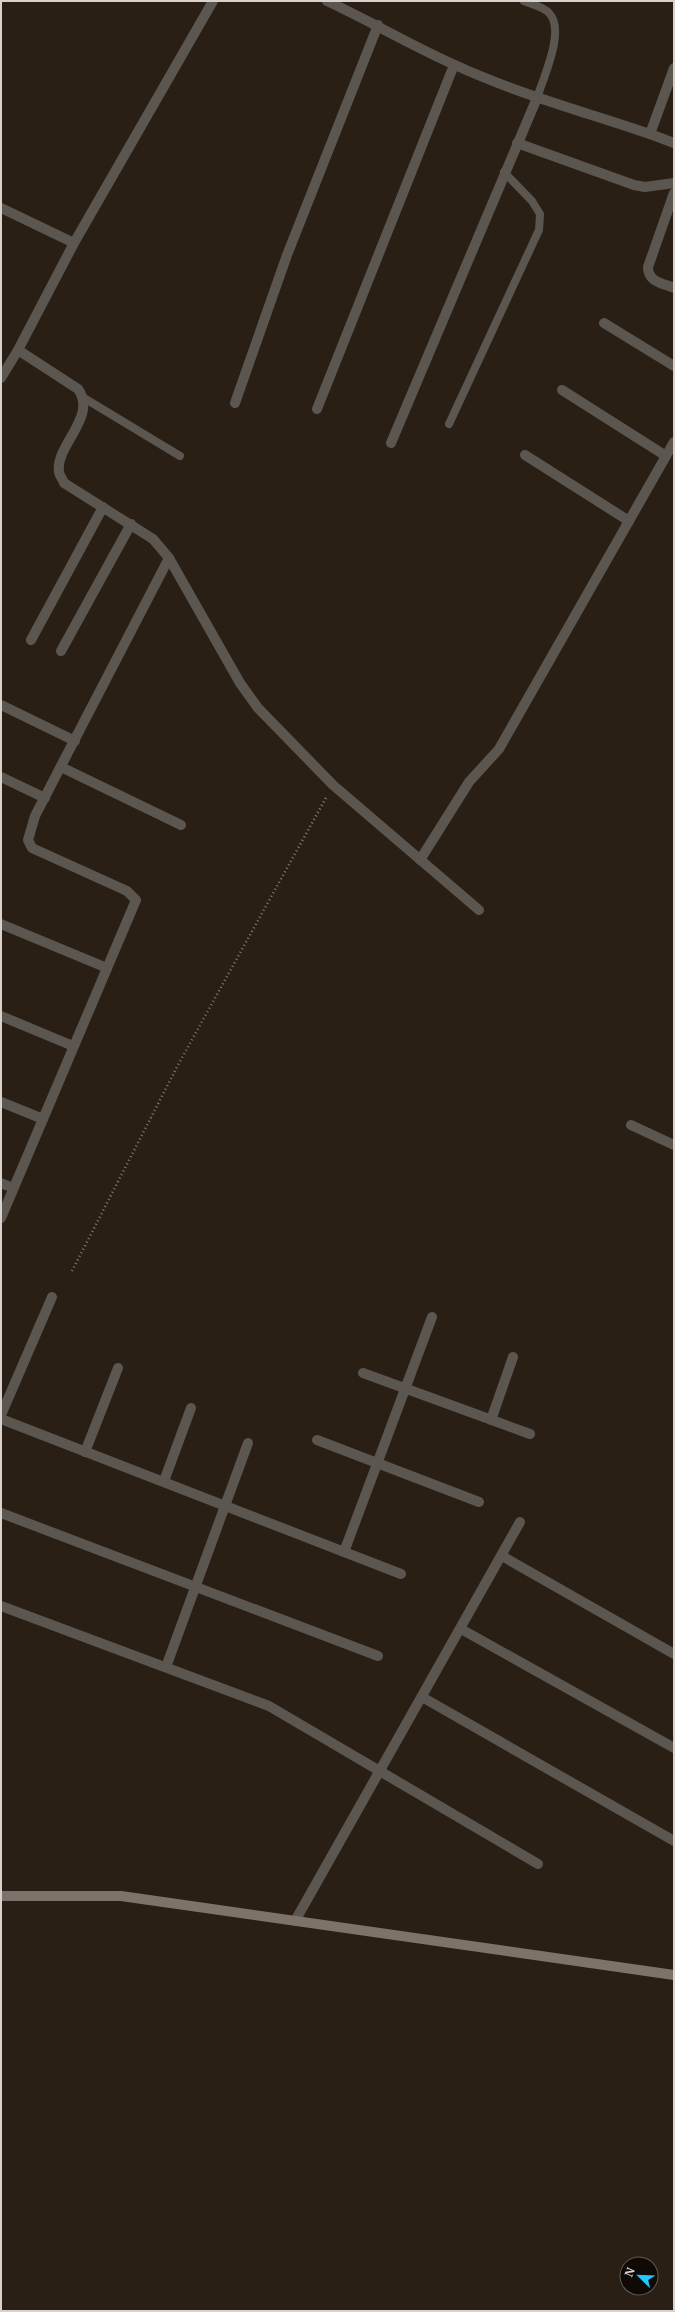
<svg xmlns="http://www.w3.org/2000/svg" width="675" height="2312" viewBox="0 0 675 2312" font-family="Merriweather,serif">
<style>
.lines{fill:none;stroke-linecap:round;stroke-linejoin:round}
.path{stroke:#877d75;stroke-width:2.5;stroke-dasharray:1 3;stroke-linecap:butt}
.lane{stroke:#5c5651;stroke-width:8}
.street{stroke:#5c5651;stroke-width:10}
.secondary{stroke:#7d736b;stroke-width:10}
</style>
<rect width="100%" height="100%" fill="#2a1f15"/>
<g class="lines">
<path class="path" d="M72,1271L178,1065L327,796"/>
<g class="lane">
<path d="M524,1C531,4 544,7 549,13C566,30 543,78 537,98"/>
<path d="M84,398L180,456"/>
<path d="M449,424L539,230L540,214L532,201L504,172"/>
</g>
<g class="street">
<path d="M327,1C370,21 412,46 455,65C518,94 585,112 650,134L674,68"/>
<path d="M650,134L674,143"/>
<path d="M517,143L634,185L645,187L674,183"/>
<path d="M674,193L648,267C648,282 662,283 674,288"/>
<path d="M1,208L74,243L213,1"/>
<path d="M74,243L18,350L78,389C98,417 55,445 59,472C59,475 63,479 64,483L153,539L169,558L240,683L258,708L333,785L479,910"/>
<path d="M604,323L674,366"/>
<path d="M1,378L18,350"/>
<path d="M562,390L666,456"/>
<path d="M235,403L287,255L378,25"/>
<path d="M317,409L454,65"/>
<path d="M391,443L537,98"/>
<path d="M525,455L629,521"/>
<path d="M31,640L103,507"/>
<path d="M61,651L131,524"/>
<path d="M1,705L75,741"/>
<path d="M61,767L181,825"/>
<path d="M1,777L45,798"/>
<path d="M420,860L469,782L499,749L674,442"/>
<path d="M1,924L107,968"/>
<path d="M1,1016L73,1046"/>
<path d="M1,1102L43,1119"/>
<path d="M631,1125L674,1145"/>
<path d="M1,1183L13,1188"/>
<path d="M1,1218L136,900L127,891L32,848L28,840L35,816L169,558"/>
<path d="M363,1373L530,1434"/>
<path d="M1,1415L52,1297"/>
<path d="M1,1419L401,1574"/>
<path d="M491,1420L513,1357"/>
<path d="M317,1440L479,1502"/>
<path d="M85,1452L118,1368"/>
<path d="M164,1481L191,1408"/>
<path d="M1,1513L378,1656"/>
<path d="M344,1552L432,1317"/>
<path d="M502,1556L674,1654"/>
<path d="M1,1606L269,1706L538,1864"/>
<path d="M461,1629L674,1748"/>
<path d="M166,1667L248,1443"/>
<path d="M422,1697L674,1841"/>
<path d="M295,1921L520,1522"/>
</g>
<path class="secondary" d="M1,1896H121L674,1975"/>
</g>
<rect width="675" height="2312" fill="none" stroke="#d9d1cb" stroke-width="4"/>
<g transform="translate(639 2276) rotate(293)"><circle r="19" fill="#0f0a06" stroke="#605a55"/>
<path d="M0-3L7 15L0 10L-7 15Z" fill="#20c9fd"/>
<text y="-6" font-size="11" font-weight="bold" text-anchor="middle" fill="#d9d1cb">N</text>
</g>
</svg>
